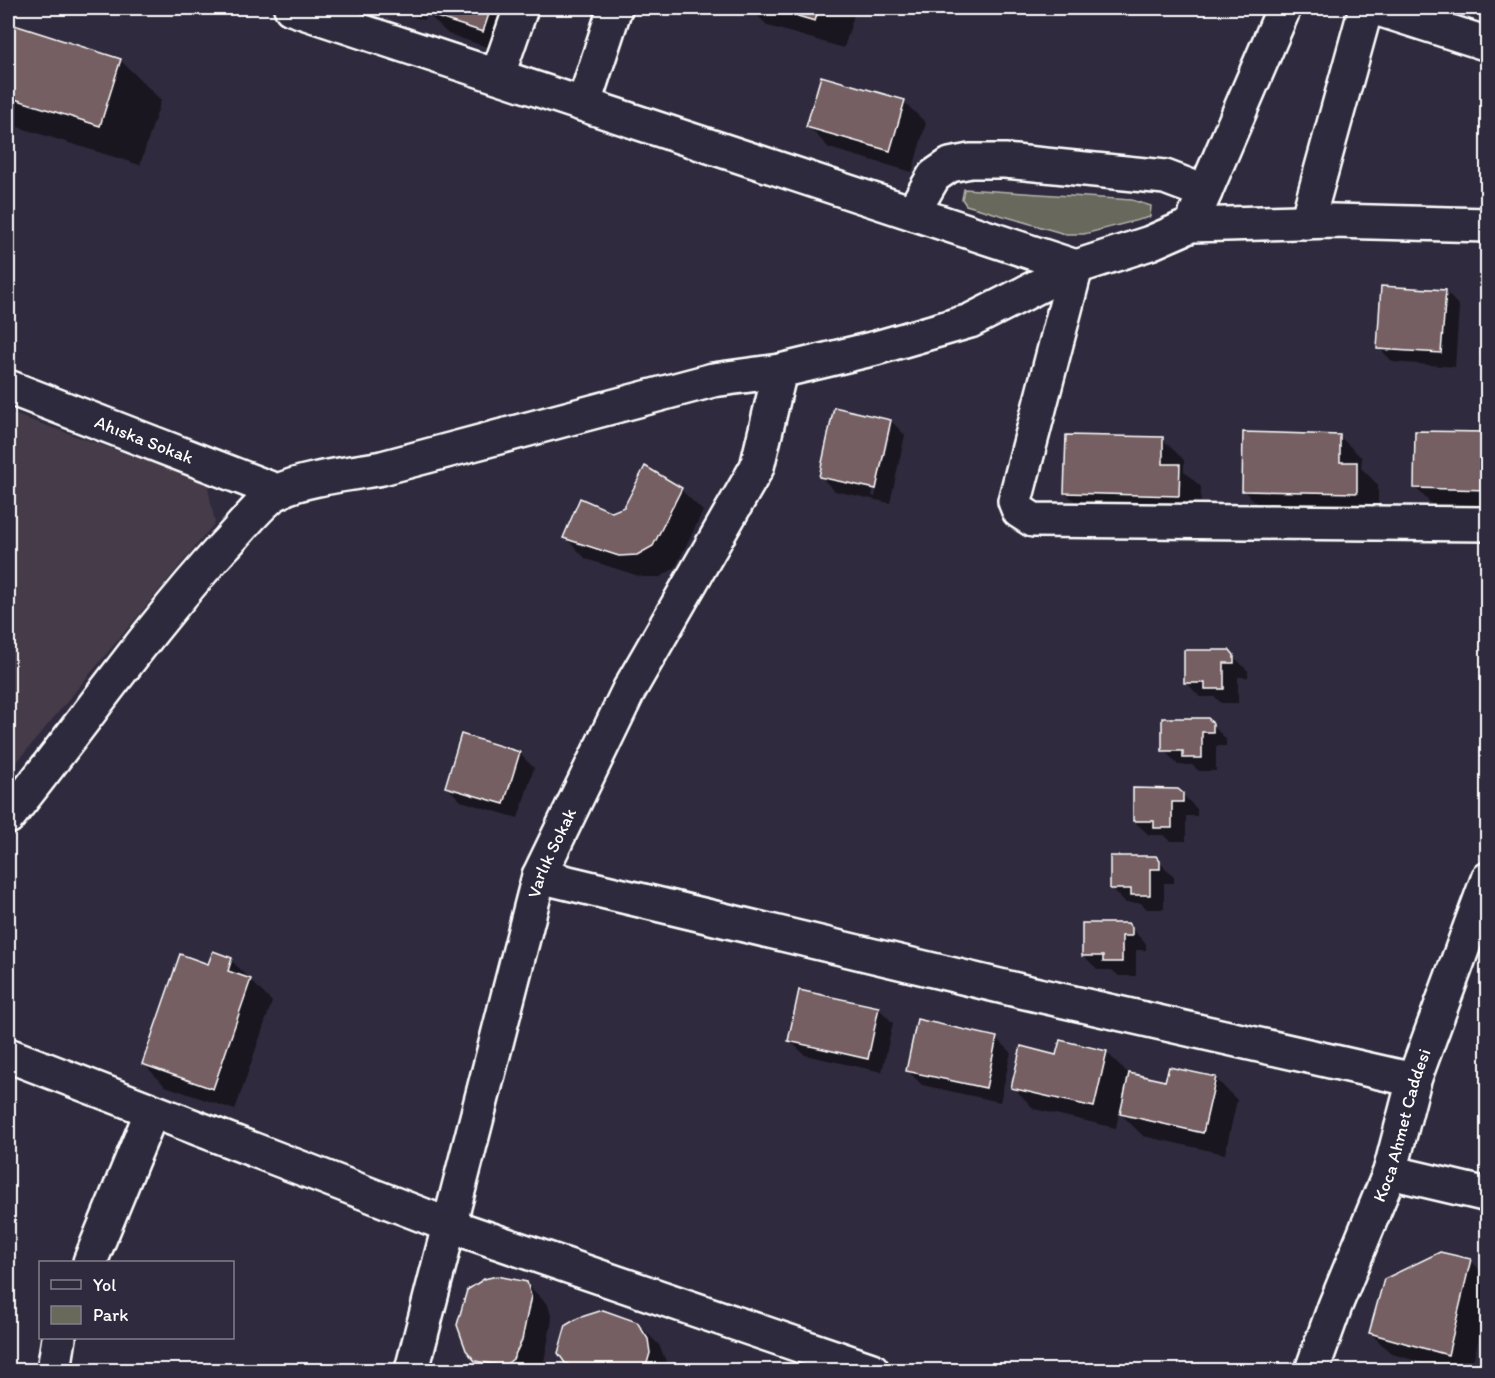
<svg xmlns="http://www.w3.org/2000/svg" width="1495" height="1378" viewBox="0 0 1495 1378" font-family="Itim,sans-serif">
<style>
.built{fill:#443a48}
.green{fill:#68695b;stroke:#b4b4ad;stroke-width:1.5}
.shadow{fill:#0007;fill-rule:evenodd}
.building{fill:#745e62;stroke:#fff;stroke-width:1.5}
.lines{fill:none;stroke-linecap:round;stroke-linejoin:round}
.minor-casing{stroke:#fff;stroke-width:38}
.minor{stroke:#2f2a3d;stroke-width:33}
.labels{text-anchor:middle;stroke-width:4.5;stroke-linejoin:round;paint-order:stroke}
.street-label{font-size:18px;fill:#fff;stroke:#2f2a3d}
</style>
<rect width="100%" height="100%" fill="#2f2a3d"/>
<filter id="ink" filterUnits="userSpaceOnUse"><feTurbulence type="fractalNoise" baseFrequency=".0167" numOctaves="2"/><feDisplacementMap in="SourceGraphic" scale="12" xChannelSelector="R" yChannelSelector="G"/><feConvolveMatrix kernelMatrix="1 2 1 2 8 2 1 2 1" color-interpolation-filters="sRGB"/></filter>
<g filter="url(#ink)">
<path class="built" d="M8,412L207,482L215,523L8,773Z"/>
<path class="green" d="M964,189L1132,200L1151,206L1150,217L1084,234H1065L966,205L962,199Z"/>
<g class="shadow">
<path d="M384,8H519L505,53L448,34L427,13L424,20Z"/>
<path d="M750,8H856L844,48L768,26Z"/>
<path d="M8,25L120,60L161,100L140,165L8,124Z"/>
<path d="M904,102L926,123L912,172L829,148L808,126Z"/>
<path d="M1445,291L1459,306L1455,367L1393,362L1379,348Z"/>
<path d="M891,421L905,435L890,503L835,491L820,476ZM888,429H891L875,497L872,496Z"/>
<path d="M1488,434V511L1437,510L1416,488Z"/>
<path d="M1340,437L1362,458L1361,468L1378,485V514L1265,512L1243,490Z"/>
<path d="M1162,439L1184,460V471L1201,487L1200,517L1088,514L1066,493Z"/>
<path d="M681,490L703,511L675,568L660,577H642L586,559L565,537L612,513Z"/>
<path d="M1233,656L1248,671V677H1238V703H1221L1215,697H1200L1186,682Z"/>
<path d="M1207,720L1226,739V746H1216V771H1199L1192,765H1178L1164,750Z"/>
<path d="M519,753L534,768L518,818L461,801L446,786Z"/>
<path d="M1182,794L1197,809V816H1186V841H1170L1163,835H1149L1134,821Z"/>
<path d="M1155,858L1174,877V883H1164V909H1147L1141,903H1126L1112,888Z"/>
<path d="M1127,924L1146,944V950H1136V976H1119L1112,970H1098L1083,955Z"/>
<path d="M231,960L272,1002L235,1110L165,1086L144,1064L209,966Z"/>
<path d="M878,1008L893,1023L882,1072L805,1055L790,1041Z"/>
<path d="M996,1038L1011,1052L1000,1102L922,1085L908,1071Z"/>
<path d="M1106,1052L1129,1074L1166,1083L1215,1078L1237,1100L1225,1154L1143,1136L1119,1112L1116,1128L1034,1109L1013,1087L1058,1056Z"/>
<path d="M1470,1260L1488,1278V1300L1471,1370H1449L1392,1354L1370,1333Z"/>
<path d="M526,1283L548,1305L552,1319L544,1362L539,1370H487L476,1360ZM484,1361L511,1366V1369L484,1364Z"/>
<path d="M637,1323L659,1345L670,1370H574L566,1362Z"/>
</g>
<g class="building">
<path d="M426,8H491L483,32L424,13Z"/>
<path d="M770,8H819L815,21Z"/>
<path d="M8,23L121,59L100,126L8,97Z"/>
<path d="M821,76L905,100L890,151L806,127Z"/>
<path d="M1381,286L1446,290L1441,353L1377,349Z"/>
<path d="M1485,292H1488V355H1481Z"/>
<path d="M834,407L891,420L876,489L819,477Z"/>
<path d="M1415,431L1488,432V490L1414,488Z"/>
<path d="M1243,432L1340,435V462H1357V493L1242,491Z"/>
<path d="M1066,435L1163,437V464H1180L1179,496L1064,493Z"/>
<path d="M645,466L682,488L653,546L637,555L619,556L563,538L580,498L612,512L624,507Z"/>
<path d="M1184,650H1230L1234,655V663H1224V689H1205V683H1184Z"/>
<path d="M1162,718H1208L1213,723V732H1202V758H1183V751H1162Z"/>
<path d="M461,734L520,752L504,804L445,787Z"/>
<path d="M1133,788L1178,789L1183,793V802H1172V828H1154V821H1133Z"/>
<path d="M1110,856H1156L1160,861V869H1150V895H1131V889H1110Z"/>
<path d="M1082,923H1128L1132,928V936H1122V962H1103V956H1082Z"/>
<path d="M213,951L232,958L228,971L251,979L213,1089L142,1064L180,954L208,964Z"/>
<path d="M799,990L879,1007L868,1059L788,1041Z"/>
<path d="M917,1019L997,1037L986,1088L906,1071Z"/>
<path d="M1060,1040L1107,1051L1094,1107L1011,1088L1021,1046L1056,1055Z"/>
<path d="M1169,1067L1216,1077L1203,1133L1120,1114L1129,1073L1165,1081Z"/>
<path d="M1440,1252L1471,1259L1448,1355L1369,1333L1384,1279Z"/>
<path d="M497,1276L527,1282L531,1296L522,1340L513,1359L504,1366L475,1361L466,1350L457,1325L467,1290L484,1279Z"/>
<path d="M603,1310L637,1322L648,1339L650,1353L645,1370H578L565,1363L558,1353L566,1325L578,1318Z"/>
</g>
<g class="lines">
<g class="minor-casing">
<g id="minor">
<path d="M291,8L1076,267L1015,501L1019,511L1033,520L1488,524"/>
<path d="M1375,8L1488,44"/>
<path d="M498,74L521,8"/>
<path d="M584,103L615,8"/>
<path d="M913,212L934,176L950,165L970,161H1005L1165,177L1205,192"/>
<path d="M1196,213L1284,8"/>
<path d="M1307,222L1366,8"/>
<path id="s1" d="M8,387L279,492"/>
<path d="M8,817C81,727 146,631 224,546C239,531 261,501 279,491C302,479 355,473 382,468L713,380L780,371L876,348L970,321L1076,267L1150,243L1191,225L1333,221L1488,225"/>
<path d="M539,876L1025,992L1414,1080"/>
<path d="M8,1055L451,1226L872,1370"/>
<path d="M1390,1172L1488,1195"/>
<path d="M90,1262L152,1111"/>
<path d="M54,1370L59,1338"/>
<path id="s2" d="M412,1370L539,876L629,690L757,467L780,371"/>
<path id="s3" d="M1312,1370L1335,1306L1390,1172L1414,1080L1488,879"/>
</g>
</g>
<use href="#minor" class="minor"/>
</g>
</g>
<g class="labels">
<g class="street-label">
<text dy="6" stroke="none"><textPath href="#s1" startOffset="146">Ahıska Sokak</textPath></text>
<text dy="6" stroke="none"><textPath href="#s2" startOffset="536">Varlık Sokak</textPath></text>
<text dy="6" stroke="none"><textPath href="#s3" startOffset="261">Koca Ahmet Caddesi</textPath></text>
</g>
</g>
<rect width="1495" height="1378" fill="none" stroke="#2f2a3d" stroke-width="30"/>
<rect x="15" y="15" width="1465" height="1348" fill="none" stroke="#fff" stroke-width="2" filter="url(#ink)"/>
<rect x="39" y="1261" width="195" height="78" fill="#2f2a3d" stroke="#827f8b" stroke-width="1.5"/>
<rect x="51" y="1280" width="30" height="9" fill="#2f2a3d" stroke="#827f8b" stroke-width="1.5"/>
<text x="93" y="1291" font-size="18" fill="#ffffff">Yol</text>
<rect x="51" y="1306" width="30" height="18" fill="#68695b" stroke="#827f8b" stroke-width="1.5"/>
<text x="93" y="1321" font-size="18" fill="#ffffff">Park</text>
</svg>
